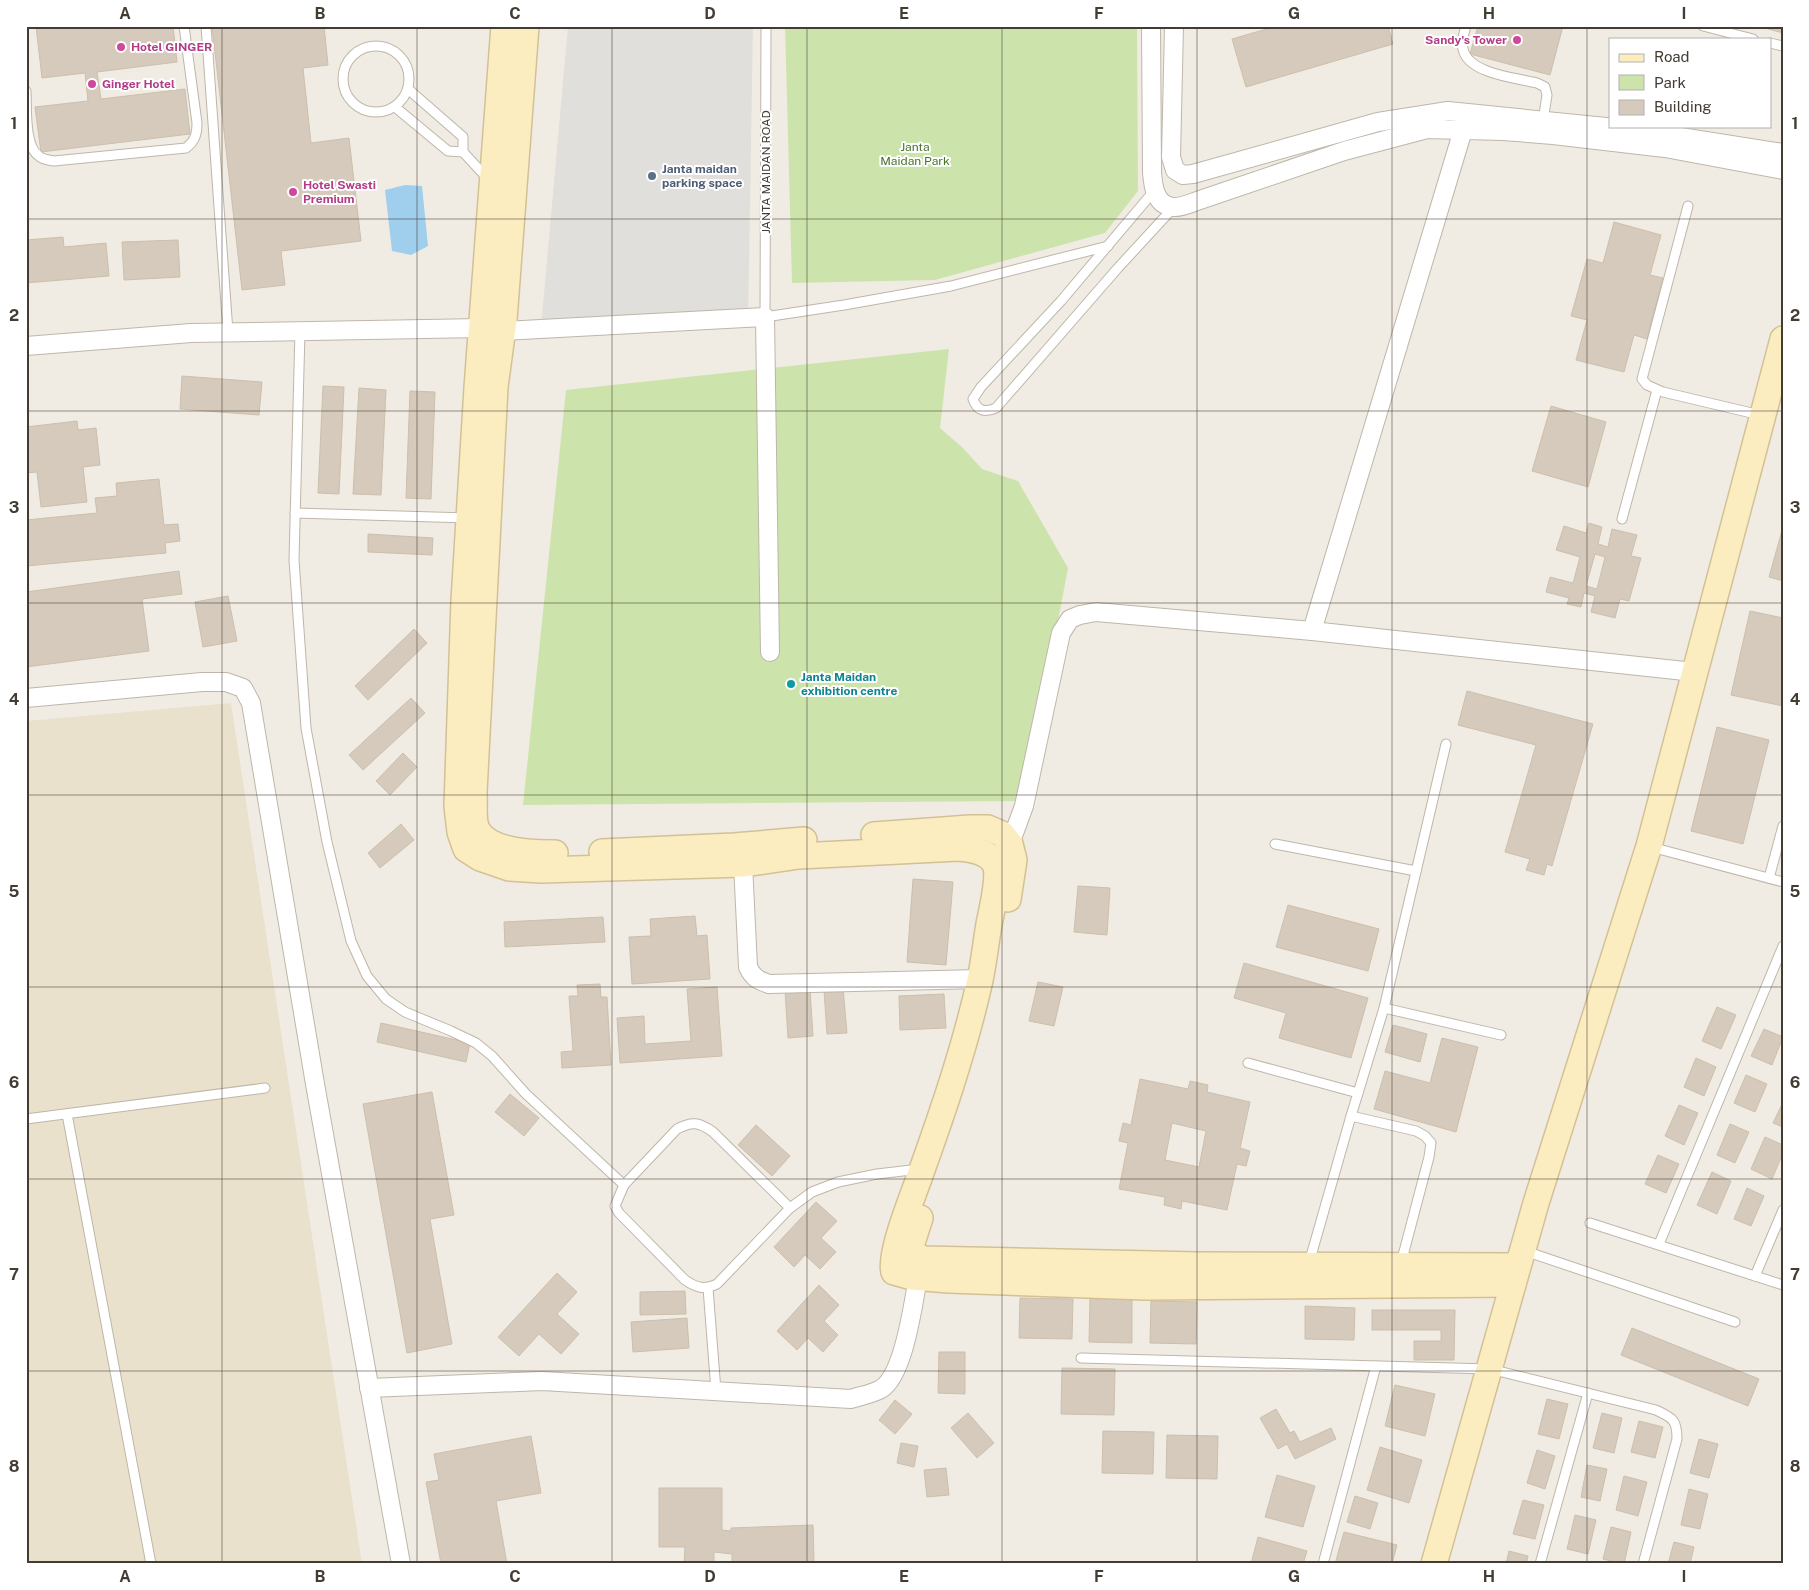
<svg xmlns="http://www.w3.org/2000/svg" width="1809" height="1590" viewBox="0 0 1809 1590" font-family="'Public Sans',sans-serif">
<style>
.education{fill:#eae1cd}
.green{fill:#cce4ac}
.parking{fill:#e1dfdb}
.water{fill:#a0ceed}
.building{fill:#d5cabc;stroke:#ccbfac;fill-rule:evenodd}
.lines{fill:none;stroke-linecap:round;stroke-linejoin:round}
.lane-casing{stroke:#beb6a9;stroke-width:11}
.street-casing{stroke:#beb6a9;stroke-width:20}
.secondary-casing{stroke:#d3c196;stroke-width:28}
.lane{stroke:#fff;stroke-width:9}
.street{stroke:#fff;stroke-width:18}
.secondary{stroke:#fcedc1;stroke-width:25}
.grid{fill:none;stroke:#423c33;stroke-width:1;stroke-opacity:0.55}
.hotel-dot{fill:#d1479c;stroke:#fff;stroke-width:2}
.service-dot{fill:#5c6f8a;stroke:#fff;stroke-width:2}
.culture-dot{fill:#0f9aa8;stroke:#fff;stroke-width:2}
.labels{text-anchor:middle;stroke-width:4;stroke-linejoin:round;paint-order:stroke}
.hotel-label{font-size:12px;font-weight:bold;fill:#b23c85;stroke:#fff;text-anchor:start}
.park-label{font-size:12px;fill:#46712a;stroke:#fff}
.service-label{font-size:12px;font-weight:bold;fill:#4e5e75;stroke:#fff;text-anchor:start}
.street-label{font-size:12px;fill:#423c33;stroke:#fff}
.culture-label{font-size:12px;font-weight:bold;fill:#0d838f;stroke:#fff;text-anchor:start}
.neatline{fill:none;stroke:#423c33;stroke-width:2}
.grid-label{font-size:16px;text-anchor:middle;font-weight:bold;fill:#423c33}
</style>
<rect width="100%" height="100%" fill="#f1ece3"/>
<path class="education" d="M231,703L362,1564H26V721Z"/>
<g class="green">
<path d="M785,26H1137L1138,191L1105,233L935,280L792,283Z"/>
<path d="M949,349L940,428L963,448L982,469L1018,481L1068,568L1024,801L523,805L566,390Z"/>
</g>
<path class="parking" d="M568,26H753L748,325L540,338Z"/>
<path class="water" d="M405,185L422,186L428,246L411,255L392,251L385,190Z"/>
<g class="building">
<path d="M36,26H107V29L130,26H173L177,62L97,72L101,99L185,89L190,134L41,152L35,107L88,101L85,73L42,78Z"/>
<path d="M212,26H324L328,65L303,68L311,143L349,138L361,241L281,251L285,285L242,290Z"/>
<path d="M1277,26H1388L1393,44L1246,87L1232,39Z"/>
<path d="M1478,26H1563L1550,75L1470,54Z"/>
<path d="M1757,26H1783V33Z"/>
<path d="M1614,222L1661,235L1650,275L1663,278L1647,339L1634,335L1624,372L1576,360L1587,320L1571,316L1587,259L1603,263Z"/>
<path d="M63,237L64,247L106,243L109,276L26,283V240Z"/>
<path d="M178,240L180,277L124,280L122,242Z"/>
<path d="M182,376L262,382L259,415L180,409Z"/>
<path d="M323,386L344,387L339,494L318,493Z"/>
<path d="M359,388L386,390L381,495L353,494Z"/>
<path d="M410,391L435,392L431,499L406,498Z"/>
<path d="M1551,406L1606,422L1588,487L1532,471Z"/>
<path d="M77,421L78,430L96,428L100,465L83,467L87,502L41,507L37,472L26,473V427Z"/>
<path d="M159,479L164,525L178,524L180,541L165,543L166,553L26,566V520L97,513L95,498L117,496L116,483Z"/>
<path d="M1589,523L1602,527L1598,544L1608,547L1612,529L1637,535L1631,556L1641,558L1629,601L1620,599L1615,618L1591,612L1595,596L1584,593L1581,607L1567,604L1569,598L1546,592L1550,577L1573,583L1580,557L1556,550L1564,526L1586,533ZM1595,554L1605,557L1597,589L1586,586Z"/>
<path d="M1783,527V581L1769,577Z"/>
<path d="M368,534L433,538L432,555L368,552Z"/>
<path d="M179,571L182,594L142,599L149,651L26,667V592Z"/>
<path d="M228,596L237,641L203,647L195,602Z"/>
<path d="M1750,611L1783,618V706L1731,695Z"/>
<path d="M414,629L427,643L368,700L355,686Z"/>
<path d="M1467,691L1593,724L1552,866L1547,864L1544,875L1526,870L1530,859L1505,852L1536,745L1458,725Z"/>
<path d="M411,698L425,713L363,770L349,755Z"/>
<path d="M1717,727L1769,740L1743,844L1691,831Z"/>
<path d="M403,753L417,767L390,795L376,781Z"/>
<path d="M401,824L414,840L380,868L368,853Z"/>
<path d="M913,879L953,882L946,965L907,962Z"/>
<path d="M1078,886L1110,888L1107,935L1074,932Z"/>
<path d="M1288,905L1379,929L1368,971L1276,947Z"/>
<path d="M695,916L697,936L707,935L710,979L632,984L629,937L651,936L650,919Z"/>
<path d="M603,917L605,942L505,947L504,922Z"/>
<path d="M1244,963L1368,998L1351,1058L1279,1038L1286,1013L1234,998Z"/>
<path d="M1038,982L1063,987L1054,1026L1029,1021Z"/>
<path d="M600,984L601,997H607L611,1065L562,1068L561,1052L573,1051L569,996H578L577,985Z"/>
<path d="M717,987L722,1056L620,1063L617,1018L644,1016L645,1044L691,1041L687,989Z"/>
<path d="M843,988L847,1033L827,1034L824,990Z"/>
<path d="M810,989L813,1036L788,1038L785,991Z"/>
<path d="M944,994L946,1028L900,1030L899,996Z"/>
<path d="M1717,1007L1736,1015L1721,1049L1702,1041Z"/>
<path d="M381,1023L470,1043L466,1062L377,1042Z"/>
<path d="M1393,1025L1427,1034L1420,1062L1385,1052Z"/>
<path d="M1764,1029L1783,1037L1772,1065L1751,1056Z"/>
<path d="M1442,1038L1478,1047L1456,1132L1374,1109L1385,1071L1430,1083Z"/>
<path d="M1696,1058L1716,1067L1704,1096L1684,1087Z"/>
<path d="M1746,1075L1767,1084L1755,1112L1734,1103Z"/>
<path d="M1140,1079L1188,1089L1190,1081L1208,1085L1207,1092L1250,1102L1240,1148L1250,1151L1246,1166L1237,1164L1227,1210L1182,1201L1181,1209L1164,1205L1165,1197L1119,1189L1128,1143L1119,1141L1123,1123L1131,1125ZM1172,1123L1206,1131L1199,1167L1165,1160Z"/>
<path d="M432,1092L454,1215L430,1219L452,1344L407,1353L363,1104Z"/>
<path d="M510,1094L539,1118L524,1136L495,1112Z"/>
<path d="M1783,1102V1127L1773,1123Z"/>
<path d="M1679,1105L1698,1113L1684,1145L1665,1136Z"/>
<path d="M1730,1124L1749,1132L1735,1163L1717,1155Z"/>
<path d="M756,1125L790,1156L772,1176L738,1145Z"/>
<path d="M1765,1137L1783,1145V1153L1772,1179L1751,1169Z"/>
<path d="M1658,1155L1679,1164L1666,1193L1645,1184Z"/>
<path d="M1712,1172L1731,1181L1717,1214L1697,1205Z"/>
<path d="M1747,1188L1764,1196L1751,1226L1734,1219Z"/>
<path d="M816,1202L837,1221L821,1238L836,1252L820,1269L805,1255L794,1267L774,1247Z"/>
<path d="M557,1273L577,1292L557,1314L579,1334L561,1354L539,1334L519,1356L498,1337Z"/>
<path d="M819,1285L839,1305L824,1321L838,1335L823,1352L808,1338L797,1350L777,1331Z"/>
<path d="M685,1291L686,1314L640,1315V1292Z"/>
<path d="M1020,1298L1073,1299L1072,1339L1019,1338Z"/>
<path d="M1090,1298L1132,1299V1343L1089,1342Z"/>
<path d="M1151,1301L1197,1302L1196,1344L1150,1343Z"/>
<path d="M1305,1306L1355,1308L1354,1340L1305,1339Z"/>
<path d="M1372,1310H1455L1454,1360H1414V1341H1441V1330H1372Z"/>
<path d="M687,1318L689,1348L633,1352L631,1322Z"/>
<path d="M1632,1328L1759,1379L1748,1406L1621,1355Z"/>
<path d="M939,1352H965V1394L938,1393Z"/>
<path d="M1062,1368L1115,1369L1114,1415L1061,1414Z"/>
<path d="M1395,1385L1435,1394L1425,1436L1385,1426Z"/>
<path d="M1547,1399L1568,1404L1559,1439L1538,1434Z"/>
<path d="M895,1400L912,1414L895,1434L879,1420Z"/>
<path d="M1276,1409L1290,1433L1294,1431L1300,1442L1331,1428L1336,1439L1295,1459L1287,1444L1278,1449L1260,1418Z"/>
<path d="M968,1413L994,1443L977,1458L951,1428Z"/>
<path d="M1602,1413L1622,1418L1614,1453L1593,1448Z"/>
<path d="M1639,1421L1663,1427L1655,1458L1631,1452Z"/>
<path d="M1103,1431L1154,1432L1153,1474L1102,1473Z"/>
<path d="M1167,1435L1218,1436L1217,1479L1166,1478Z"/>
<path d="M531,1436L541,1493L496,1501L507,1564H441L426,1482L439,1480L434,1454Z"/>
<path d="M1699,1439L1718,1444L1709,1478L1690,1473Z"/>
<path d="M901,1443L918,1446L914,1467L897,1463Z"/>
<path d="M1380,1447L1422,1460L1409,1503L1367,1490Z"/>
<path d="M1537,1450L1555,1456L1545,1489L1527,1483Z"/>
<path d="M1587,1465L1607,1469L1600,1501L1581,1497Z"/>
<path d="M946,1468L949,1495L927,1497L924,1470Z"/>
<path d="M1277,1475L1315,1486L1303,1527L1265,1517Z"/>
<path d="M1624,1476L1647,1482L1638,1516L1616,1510Z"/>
<path d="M659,1488H722V1530L731,1531V1528L813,1525L814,1563L732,1564V1554L714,1552V1564H684L685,1547H659Z"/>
<path d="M1689,1489L1708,1494L1700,1529L1681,1525Z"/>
<path d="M1355,1496L1378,1503L1370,1529L1347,1522Z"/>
<path d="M1523,1500L1544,1505L1535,1539L1513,1534Z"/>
<path d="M1575,1515L1596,1520L1588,1554L1567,1549Z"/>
<path d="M1611,1527L1631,1532L1624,1564L1603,1559Z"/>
<path d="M1344,1532L1397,1545L1392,1564H1335Z"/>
<path d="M1258,1537L1307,1551L1303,1564H1251Z"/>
<path d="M1674,1542L1694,1547L1690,1564H1668Z"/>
<path d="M1509,1551L1528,1556L1526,1564H1506Z"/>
</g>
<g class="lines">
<g class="lane-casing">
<g id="lane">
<path d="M206,26L228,332"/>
<path d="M766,26L765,317L844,305L951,286L1108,246"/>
<path d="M1466,26C1464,33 1461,42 1463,49C1468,74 1517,78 1537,83L1545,87L1547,95L1543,121"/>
<path d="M1703,26L1753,39"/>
<path d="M1770,43L1783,46"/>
<circle cx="376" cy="79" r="33"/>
<path d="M408,89L463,137V152L488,179"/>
<path d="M26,91C27,108 24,146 39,156C43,160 49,160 54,161L186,148C195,141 197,134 197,123L184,26"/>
<path d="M395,107L448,151L463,152"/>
<path d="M1154,191L1061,301L981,387L973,399C977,411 985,413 996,408L1117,269L1174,207"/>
<path d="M1688,206L1642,379L1647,385L1663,392L1760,415"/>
<path d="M300,331L294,560L306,728L327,842L351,941L367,976L386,999L405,1012L451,1031L476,1043L492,1056L526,1094L624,1185"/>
<path d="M295,513L469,518"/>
<path d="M1622,519L1657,390"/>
<path d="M1275,844L1416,871"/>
<path d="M1651,847L1783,882"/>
<path d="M1769,878L1783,826"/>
<path d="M1384,1008L1501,1035"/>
<path d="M1248,1063L1358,1093"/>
<path d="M67,1114L151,1564"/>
<path d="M1351,1116L1416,1131L1425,1136L1431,1143L1429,1157L1401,1263"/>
<path d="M26,1119L265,1088"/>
<path d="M790,1208L713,1132C699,1122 692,1121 677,1129L624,1185L615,1206L619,1213L685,1280C697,1288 704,1290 717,1284L790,1208L812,1192L838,1182L877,1174L920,1169"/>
<path d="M1590,1223L1783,1285"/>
<path d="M1659,1244L1783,946"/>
<path d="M1525,1251L1735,1322"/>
<path d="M1309,1263L1351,1116L1384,1008L1446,744"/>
<path d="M1755,1276L1783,1210"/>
<path d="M708,1288L716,1391"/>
<path d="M1081,1358L1490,1369L1656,1410C1672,1418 1677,1419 1677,1439L1643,1564"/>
<path d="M1323,1564L1376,1366"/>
<path d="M1540,1564L1588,1393"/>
</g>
</g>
<g class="street-casing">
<g id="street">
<path d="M1151,26L1152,172C1153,186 1155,205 1173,207C1180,208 1191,203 1197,201L1344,151L1427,129L1503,131L1553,135L1665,148L1783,170"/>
<path d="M1174,26L1171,157L1175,170L1183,175L1193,174L1378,122L1448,111L1636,130L1783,153"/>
<path d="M503,331L765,317L770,652"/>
<path d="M26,346L191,333L482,328"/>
<path d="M1312,631L1463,130"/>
<path d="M26,698L202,682H226L243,688L251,703L315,1084L401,1564"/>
<path d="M1010,844L1024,806L1061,633L1070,619L1080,615L1096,612L1312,631L1694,672"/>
<path d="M743,864L748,967C753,978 758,980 769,984L980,979"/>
<path d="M369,1388L542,1381L851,1399C860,1396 872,1394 881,1389C904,1375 913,1304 918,1278"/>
</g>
</g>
<g class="secondary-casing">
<g id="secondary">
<path d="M504,26L477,388L464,601L457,806L460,832L466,849L480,858L509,868L541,870L743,864L799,856L958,848C971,849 991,851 996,867C999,880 992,910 989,924C986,942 984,961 980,980C964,1052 939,1123 914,1192C908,1208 889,1258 894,1272L912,1277L949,1280L1146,1287L1513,1284"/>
<path d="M526,26L504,320L495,387L474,792C475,803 472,822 478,831C491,852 533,853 555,853"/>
<path d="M874,835L970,828H988L1002,834L1010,844L1014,860L1008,899"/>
<path d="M602,852L734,846L804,840"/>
<path d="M920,1218L911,1246L914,1254L923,1259L1198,1265L1517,1266"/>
<path d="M1434,1564L1536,1203L1649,846L1783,339"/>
</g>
</g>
<use href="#lane" class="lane"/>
<use href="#street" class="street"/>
<use href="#secondary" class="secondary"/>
</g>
<path class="grid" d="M222,26V1564M417,26V1564M612,26V1564M807,26V1564M1002,26V1564M1197,26V1564M1392,26V1564M1587,26V1564M26,219H1783M26,411H1783M26,603H1783M26,795H1783M26,987H1783M26,1179H1783M26,1371H1783"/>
<g class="hotel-dot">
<circle cx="1517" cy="40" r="5"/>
<circle cx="121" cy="47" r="5"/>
<circle cx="92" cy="84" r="5"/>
<circle cx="293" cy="192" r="5"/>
</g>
<circle class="service-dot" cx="652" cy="176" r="5"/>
<circle class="culture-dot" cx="791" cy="684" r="5"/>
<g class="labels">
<g class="hotel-label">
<text x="1507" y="44" text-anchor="end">Sandy's Tower</text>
<text x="131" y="51">Hotel GINGER</text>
<text x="102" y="88">Ginger Hotel</text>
<text x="303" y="189">Hotel Swasti<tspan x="303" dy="14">Premium</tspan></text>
</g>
<g class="park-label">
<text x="915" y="151">Janta<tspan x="915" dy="14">Maidan Park</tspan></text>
</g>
<g class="service-label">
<text x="662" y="173">Janta maidan<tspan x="662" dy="14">parking space</tspan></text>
</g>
<g class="street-label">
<text transform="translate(766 172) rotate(-90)" y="4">JANTA MAIDAN ROAD</text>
</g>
<g class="culture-label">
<text x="801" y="681">Janta Maidan<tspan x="801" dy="14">exhibition centre</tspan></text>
</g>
</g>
<rect width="1809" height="1590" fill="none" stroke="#ffffff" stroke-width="55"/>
<rect x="1609" y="38" width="162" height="90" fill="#ffffff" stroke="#b3b1ad"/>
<rect x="1619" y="54" width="25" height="8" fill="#fcedc1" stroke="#b3b1ad"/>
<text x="1654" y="62" font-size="15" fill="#423c33">Road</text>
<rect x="1619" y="75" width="25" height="15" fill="#cce4ac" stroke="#b3b1ad"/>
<text x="1654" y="88" font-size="15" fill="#423c33">Park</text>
<rect x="1619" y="100" width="25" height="15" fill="#d5cabc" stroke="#b3b1ad"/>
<text x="1654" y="112" font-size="15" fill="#423c33">Building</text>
<rect x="28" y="28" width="1754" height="1534" class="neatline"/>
<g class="grid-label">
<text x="125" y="19">A</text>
<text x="320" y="19">B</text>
<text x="515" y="19">C</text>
<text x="710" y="19">D</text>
<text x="904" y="19">E</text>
<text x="1099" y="19">F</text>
<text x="1294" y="19">G</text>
<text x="1489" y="19">H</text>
<text x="1684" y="19">I</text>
<text x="14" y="129">1</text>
<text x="1795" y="129">1</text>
<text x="14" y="321">2</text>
<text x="1795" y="321">2</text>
<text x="14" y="513">3</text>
<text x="1795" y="513">3</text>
<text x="14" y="705">4</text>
<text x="1795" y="705">4</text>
<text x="14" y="897">5</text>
<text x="1795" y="897">5</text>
<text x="14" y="1088">6</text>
<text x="1795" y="1088">6</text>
<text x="14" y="1280">7</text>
<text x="1795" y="1280">7</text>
<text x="14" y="1472">8</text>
<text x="1795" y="1472">8</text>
<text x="125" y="1582">A</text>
<text x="320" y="1582">B</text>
<text x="515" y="1582">C</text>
<text x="710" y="1582">D</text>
<text x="904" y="1582">E</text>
<text x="1099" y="1582">F</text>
<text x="1294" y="1582">G</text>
<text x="1489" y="1582">H</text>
<text x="1684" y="1582">I</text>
</g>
</svg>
